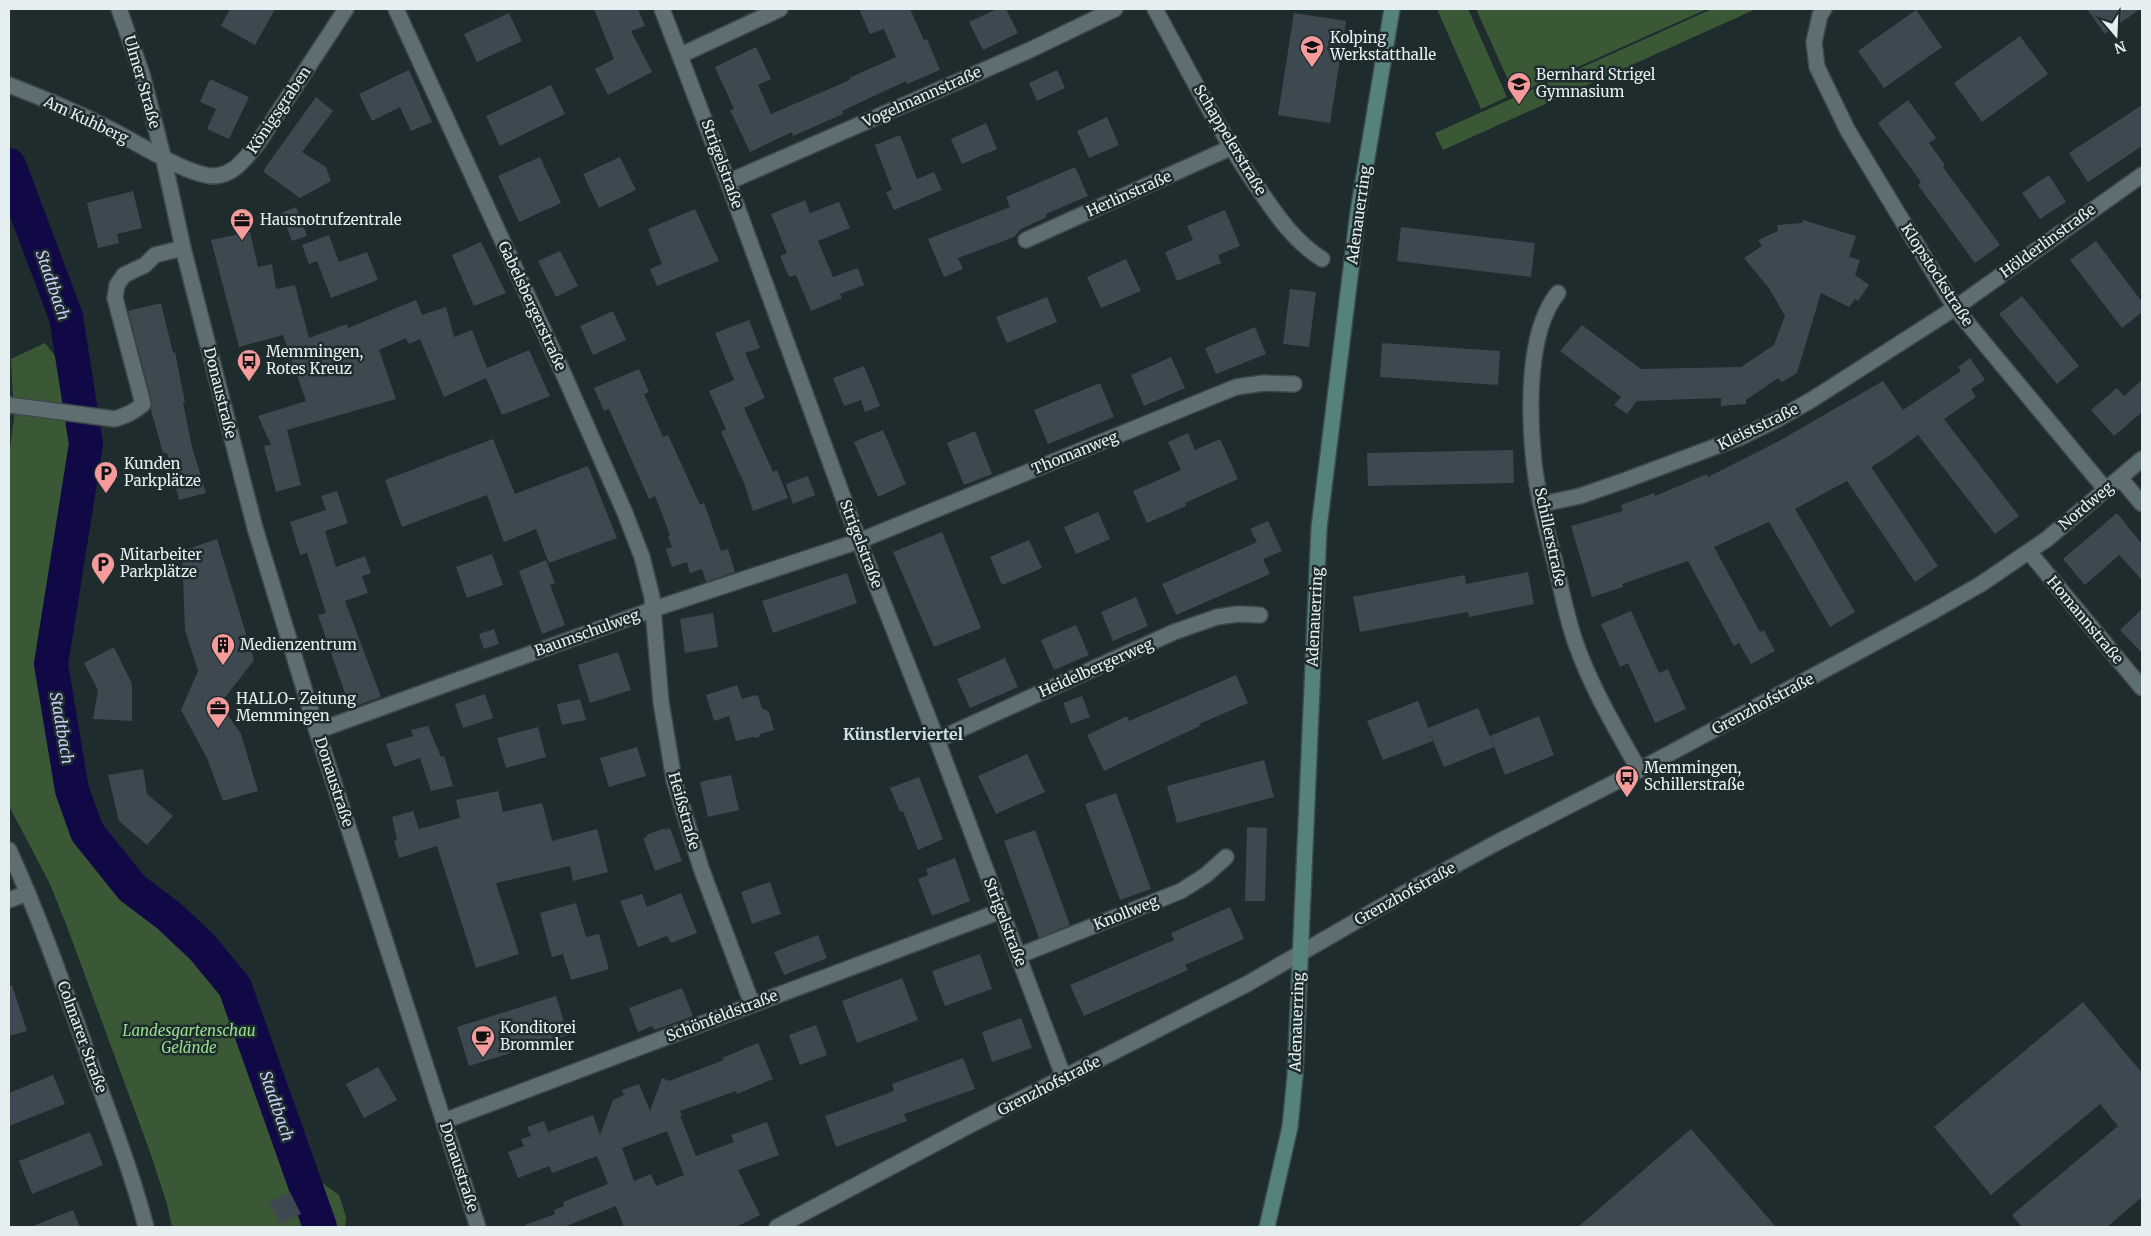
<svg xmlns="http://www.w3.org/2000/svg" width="2151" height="1236" viewBox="0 0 2151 1236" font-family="Merriweather,serif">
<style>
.green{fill:#3b5836}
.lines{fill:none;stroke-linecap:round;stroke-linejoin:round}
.river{stroke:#100946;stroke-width:34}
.building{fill:#3e4850;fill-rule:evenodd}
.minor-casing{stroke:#3d494a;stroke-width:18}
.tertiary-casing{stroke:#3d494a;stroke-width:18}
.secondary-casing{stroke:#3d494a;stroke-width:18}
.minor{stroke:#5f6f71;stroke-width:15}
.tertiary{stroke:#5f6f71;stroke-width:15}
.secondary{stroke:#55827c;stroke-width:15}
.labels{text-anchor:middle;stroke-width:5;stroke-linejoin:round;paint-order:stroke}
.poi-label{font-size:15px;fill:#e6eff0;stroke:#1e2c2e;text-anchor:start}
.street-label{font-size:15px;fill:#e6eff0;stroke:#1e2c2e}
.park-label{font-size:15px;font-style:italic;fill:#97df8a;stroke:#1e2c2e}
.water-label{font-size:16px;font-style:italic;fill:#c7cff6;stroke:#1e2c2e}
.neighbourhood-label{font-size:16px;font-weight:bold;fill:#d1e2e5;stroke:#1e2c2e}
</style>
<rect width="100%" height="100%" fill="#1e2c2e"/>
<g class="green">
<path d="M1437,9H1468L1507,97L1481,109Z"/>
<path d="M1476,9H1707L1515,95Z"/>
<path d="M1712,9H1756L1443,150L1435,133Z"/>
<path d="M45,343L70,375L74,436L72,474L43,642V665L61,778L85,840L96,855L127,876L207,934L240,972L259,1016L302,1168L339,1195L346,1217L345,1227H172L167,1204L150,1152L66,924L49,882L9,806V456L14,418L11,359Z"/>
</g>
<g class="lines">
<path class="river" d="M9,165L66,317L86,444L51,664L72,790L87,832L132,888L169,916L202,947L235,987L320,1227"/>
</g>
<g class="building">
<path d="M230,9H275L255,45L221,26Z"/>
<path d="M594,9H638L645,26L631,31L652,72L608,95L595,69L614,59Z"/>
<path d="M859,9H910L924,40L927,39L940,70L907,84L906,81L842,111L843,114L793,136L792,132L750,152L730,110L734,109L715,67L756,47L771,79L758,85L771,114L850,80L849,78L896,57L884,29L870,34Z"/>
<path d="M997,9H1006L1018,33L983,50L969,22Z"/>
<path d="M2087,9H2140L2105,34Z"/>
<path d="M1916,10L1942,47L1884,88L1858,51Z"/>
<path d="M509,13L522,41L477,62L464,34Z"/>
<path d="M1294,13L1346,21L1330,123L1278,115Z"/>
<path d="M2020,36L2048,74L1982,122L1954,83Z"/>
<path d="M409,70L432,122L411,131L400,107L372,121L359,94Z"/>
<path d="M1057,70L1065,88L1037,101L1029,83Z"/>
<path d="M210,79L249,97L229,139L207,129L216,109L200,102Z"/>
<path d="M551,85L565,114L500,146L486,116Z"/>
<path d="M316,97L333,111L302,152L326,167L331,181L300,198L264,172L265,168Z"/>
<path d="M1908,100L1936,138L1929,143L1945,165L1943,167L2000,245L1975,263L1918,185L1921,182L1878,123Z"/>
<path d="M2142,105V146L2088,182L2069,153Z"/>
<path d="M1107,117L1119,145L1089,158L1077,131Z"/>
<path d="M986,123L997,149L962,164L951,139Z"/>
<path d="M900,135L917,179L934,172L942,190L894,210L886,192L892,190L875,145Z"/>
<path d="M540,157L561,203L519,222L498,176Z"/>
<path d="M620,157L636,190L599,208L583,174Z"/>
<path d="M1075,167L1088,196L1046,214L1047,217L1021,229L1014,237L958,258L963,269L944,277L928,239L1010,207L1006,197Z"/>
<path d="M2049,175L2066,202L2040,219L2022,193Z"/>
<path d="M133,191L142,228L117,234L119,243L98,248L87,203Z"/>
<path d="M805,200L810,213L839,202L850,228L818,241L833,277L858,268L864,285L840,294L842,298L811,311L796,275L789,277L780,256L787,253L771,214Z"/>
<path d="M296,207L307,236L292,241L281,213Z"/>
<path d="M695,209L719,261L657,286L650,269L662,264L648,229Z"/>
<path d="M1225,210L1240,246L1218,255L1221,263L1177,281L1165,252L1193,240L1187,226Z"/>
<path d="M1803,220L1856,236L1849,257L1860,260L1855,275L1869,285L1858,301L1855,299L1849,307L1821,293L1797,373L1782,382L1778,378L1746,400V404L1721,406V398L1637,401L1627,414L1614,405L1621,397L1560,351L1582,325L1641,369L1741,367L1774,345L1785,316L1769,288L1744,258L1762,246L1758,240L1778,231L1777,225L1802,223Z"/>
<path d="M1401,227L1535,243L1531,277L1397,261Z"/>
<path d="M250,232L258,267L272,264L276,289L295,285L309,338L347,324L348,328L416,300L422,315L446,307L454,337L472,330L487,368L529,350L550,396L502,415L486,378L444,397L420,339L409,344L406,338L379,350L396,399L287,430L301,485L276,492L264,446L271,445L258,416L306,401L283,335L239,347L211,240Z"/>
<path d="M329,235L339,262L367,252L378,280L331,298L317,261L309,264L302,245Z"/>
<path d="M2096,241L2142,302V312L2122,328L2070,260Z"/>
<path d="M481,242L506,293L474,306L452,255Z"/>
<path d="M560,251L578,286L556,297L538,261Z"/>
<path d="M1126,259L1141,291L1101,308L1087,277Z"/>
<path d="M1290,289L1316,292L1309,347L1283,344Z"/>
<path d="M2022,296L2079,366L2057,384L1999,314Z"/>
<path d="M1047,297L1057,322L1007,343L996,317Z"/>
<path d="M161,303L173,353L175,352L185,402L183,403L192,447L206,493L179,500L167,453H163L151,410L152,402L128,311Z"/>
<path d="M613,311L626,340L593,355L580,326Z"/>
<path d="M749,320L760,348L745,353L765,398L744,408L773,472L777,470L788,498L753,511L744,483L721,432L726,429L709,391L734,380L715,333Z"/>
<path d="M1255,327L1266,354L1216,374L1205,348Z"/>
<path d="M1382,343L1500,351L1498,385L1380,377Z"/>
<path d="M1171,357L1185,388L1144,406L1131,375Z"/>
<path d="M1970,358L1985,380L1971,389L1976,397L1944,419L2019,516L1995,534L1918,435L1889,456L1871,467L1938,566L1915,582L1847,481L1795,509L1855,612L1830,627L1769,522L1714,547L1760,632L1764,630L1775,651L1751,664L1739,643L1734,646L1688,561L1622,584L1623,587L1592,597L1571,526L1623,511L1621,505L1654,493L1655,496L1707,474L1708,477L1777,442L1883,381L1903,410L1961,371L1958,367Z"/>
<path d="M864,366L880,406L865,412L861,400L844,406L833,378Z"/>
<path d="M639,369L649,392L644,394L663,437L668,435L700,505L704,503L721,551L728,549L735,572L706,582L702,569L690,573L687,562L672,567L666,549L672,547L668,536L670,535L655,496L649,499L609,409L604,411L594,388Z"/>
<path d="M2142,380V412L2114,436L2091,410L2117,388L2124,396Z"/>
<path d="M1100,383L1114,417L1048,444L1034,410Z"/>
<path d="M883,430L906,484L878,497L854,442Z"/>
<path d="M975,431L992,474L964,485L947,443Z"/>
<path d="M1188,433L1195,450L1220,439L1238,479L1185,503L1186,506L1147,523L1133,491L1181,470L1168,442Z"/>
<path d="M493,439L515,494L588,466L617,538L549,563L536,529L504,542L487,495L402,527L385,480Z"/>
<path d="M1513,450L1514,483L1368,486L1367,453Z"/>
<path d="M808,476L815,495L793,504L786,484Z"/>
<path d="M337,491L348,523L325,531L336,567L365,556L371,573L362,576L368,593L345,601L381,697L350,708L318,615L326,613L307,553L300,555L290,522L326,510L321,496Z"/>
<path d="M1098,512L1110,539L1076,554L1064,527Z"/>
<path d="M2117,513L2142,544V580L2119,555L2085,585L2063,559Z"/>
<path d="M1268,521L1282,551L1263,559L1270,574L1176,615L1162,584L1257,542L1250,529Z"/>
<path d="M942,532L981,628L934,647L893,552Z"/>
<path d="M217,539L254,660L220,704L241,734L258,791L223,801L207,758L181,710L198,671L185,630L182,551Z"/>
<path d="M1029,540L1042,568L1002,585L990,557Z"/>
<path d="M492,554L503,585L467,598L456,567Z"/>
<path d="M546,560L555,583L550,585L565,625L542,634L519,571Z"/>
<path d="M1528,572L1534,604L1469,617L1468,612L1360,632L1353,597L1465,575L1466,584Z"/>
<path d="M847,573L857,603L773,633L762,601Z"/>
<path d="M1136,597L1148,626L1113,641L1101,612Z"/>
<path d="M2142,609V653L2120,630Z"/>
<path d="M1631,611L1659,673L1668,669L1686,709L1655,723L1628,663L1620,667L1601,624Z"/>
<path d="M713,613L718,647L685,653L680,619Z"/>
<path d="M1076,625L1089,655L1054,670L1041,640Z"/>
<path d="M494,629L499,644L484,649L479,634Z"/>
<path d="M114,647L132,684V721L93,719L98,690L84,663Z"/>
<path d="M618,652L631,690L590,703L578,665Z"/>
<path d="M1005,658L1018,687L970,708L957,679Z"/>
<path d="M1236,675L1248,703L1199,724L1200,726L1104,771L1087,735L1127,716L1129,721Z"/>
<path d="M737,685L742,699L755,695L758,696L762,708L769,712L774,730L760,734L758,738L752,737L736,741L729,716L714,721L706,695Z"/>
<path d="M485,694L493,718L463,728L455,704Z"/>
<path d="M1082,696L1090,717L1071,724L1063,703Z"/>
<path d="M580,699L586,720L562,725L557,704Z"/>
<path d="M1418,701L1433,741L1383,760L1367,721Z"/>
<path d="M1478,708L1494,747L1444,767L1428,728Z"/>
<path d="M1539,716L1554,755L1505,775L1490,736Z"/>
<path d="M428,726L441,757L444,756L453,786L431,791L420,758L394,767L386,744L413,736L411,730Z"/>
<path d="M538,727L546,757L506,768L497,738Z"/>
<path d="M637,747L646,776L609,787L600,758Z"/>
<path d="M1027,754L1045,792L996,814L978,776Z"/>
<path d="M1264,760L1274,797L1177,823L1167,786Z"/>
<path d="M143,769L147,794L173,816L147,845L119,821L108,775Z"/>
<path d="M731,775L739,810L708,817L700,782Z"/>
<path d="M919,777L943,839L918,850L903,811L900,812L890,788Z"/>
<path d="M498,791L503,812L542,803L552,841L597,829L608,872L573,881L570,866L496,883L519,954L476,968L437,846L399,858L394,841L397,840L392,817L413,811L419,829L460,818L456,800Z"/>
<path d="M1116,793L1151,889L1120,900L1085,804Z"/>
<path d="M1247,827L1267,828L1265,901H1245Z"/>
<path d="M665,828V830L670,828L682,861L655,871L643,838L647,837L646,835Z"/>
<path d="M1035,830L1070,925L1039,938L1004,841Z"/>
<path d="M955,858L970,901L932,916L918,879L928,875L926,869Z"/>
<path d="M770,882L781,914L752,924L741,892Z"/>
<path d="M681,893L697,933L671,943L667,936L638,947L620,901L642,894L647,907Z"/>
<path d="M576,903L586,937L599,934L609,969L571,980L563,954L552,957L540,913Z"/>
<path d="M1230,907L1244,939L1185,965L1188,970L1084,1016L1070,985L1174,940L1171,933Z"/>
<path d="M818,935L827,958L784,975L774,952Z"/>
<path d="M980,954L992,989L945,1006L932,971Z"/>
<path d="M902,978L918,1020L857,1043L842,1001Z"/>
<path d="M12,985L27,1031L9,1036V986Z"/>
<path d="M682,988L693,1016L654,1030L652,1026L638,1032L629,1008Z"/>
<path d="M556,996L568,1035L469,1066L457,1027Z"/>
<path d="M2083,1002L2142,1073V1197L2107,1227H2022L2012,1215L2118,1126L2100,1104L1991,1195L1934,1127Z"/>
<path d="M1021,1018L1032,1048L992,1062L982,1032Z"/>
<path d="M816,1025L827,1055L800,1065L789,1035Z"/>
<path d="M758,1043L773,1079L737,1094L736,1091L680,1111L682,1115L680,1116L696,1156L734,1142L731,1135L767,1122L779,1155L738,1170L760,1215L736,1227H624L616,1206L564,1227H525V1225L555,1214L554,1210L564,1206L563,1202L608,1184L597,1156L552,1173L549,1166L518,1178L508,1152L524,1146L521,1139L531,1136L527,1127L544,1121L548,1132L593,1115L600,1135L613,1100L624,1095L622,1090L639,1084L650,1111L662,1078L669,1081L724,1060L722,1058ZM667,1131L684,1175L656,1186L651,1174L634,1181L622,1148Z"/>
<path d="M963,1058L975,1089L904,1114L907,1121L836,1147L825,1116L894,1091L892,1084Z"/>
<path d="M378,1067L397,1100L364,1118L346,1084Z"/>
<path d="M53,1075L65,1104L9,1126V1093Z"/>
<path d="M1691,1129L1776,1227H1578Z"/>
<path d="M90,1132L103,1165L32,1194L19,1161Z"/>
<path d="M290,1192L301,1214L280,1224L269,1202Z"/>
<path d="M73,1210L80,1227H33V1226Z"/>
</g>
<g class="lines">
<g class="minor-casing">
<g id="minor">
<path d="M119,9L142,74L163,156"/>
<path d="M396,9L564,375L625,513L642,557L652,597L661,702L674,780L701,868L752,1004"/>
<path d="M662,9L728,182L859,541L937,740L1064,1078"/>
<path d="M1155,9C1188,69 1219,132 1258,188C1277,216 1294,241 1322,259"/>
<path d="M1824,9L1820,15L1814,42L1817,67L1848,131L1955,308L2106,490"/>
<path d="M681,55L780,9"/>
<path d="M728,182L1030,50L1115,9"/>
<path d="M1026,240L1232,147"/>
<path d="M1558,293C1526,332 1529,415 1534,463C1538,500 1549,538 1558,575C1563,598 1568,622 1576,644C1592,689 1616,729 1639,770"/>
<path d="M9,405L115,419C127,415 134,412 143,404L115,298L117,285L124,275L145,265L155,255L183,248"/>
<path d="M2120,478L2142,504"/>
<path d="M1542,504L1580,496L1626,480L1741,437L1778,419L1813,399L1955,308L2142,175"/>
<path d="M2029,552L2142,688"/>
<path d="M317,731L654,609L859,541L1236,387L1264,383L1294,384"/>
<path d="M937,740L1174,632L1217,617L1238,614L1260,615"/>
<path d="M9,850C41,920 66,993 92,1066C111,1119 132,1173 146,1227"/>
<path d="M9,900L28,893"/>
<path d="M1018,956L1181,891L1206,875L1226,857"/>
<path d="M444,1121L1001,911"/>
<path d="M777,1227L972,1124L1247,984L1417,886L1496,843L1639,770L1932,612L1981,584L2047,539L2142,459"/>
</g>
</g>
<g class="tertiary-casing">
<g id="tertiary">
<path d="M9,85C43,98 78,113 110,129C136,142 188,176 214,176C235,175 246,157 258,143L346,9"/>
<path d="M163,156L183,248L255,528L317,731L478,1227"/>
</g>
</g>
<g class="secondary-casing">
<path id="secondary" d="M1267,1227L1290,1127L1295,1076L1319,528L1358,212L1392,9"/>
</g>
<use href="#minor" class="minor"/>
<use href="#tertiary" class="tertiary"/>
<use href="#secondary" class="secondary"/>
</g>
<defs>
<g id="school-pin" transform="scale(1.25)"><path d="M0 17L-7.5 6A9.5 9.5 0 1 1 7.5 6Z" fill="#f59b9c" stroke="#1e2c2e"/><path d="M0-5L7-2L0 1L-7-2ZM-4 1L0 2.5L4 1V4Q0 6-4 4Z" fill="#111"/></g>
<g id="office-pin" transform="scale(1.25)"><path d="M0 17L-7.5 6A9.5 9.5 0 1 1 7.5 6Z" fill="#f59b9c" stroke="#1e2c2e"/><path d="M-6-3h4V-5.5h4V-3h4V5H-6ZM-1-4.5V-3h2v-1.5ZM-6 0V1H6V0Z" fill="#111"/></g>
<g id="bus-pin" transform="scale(1.25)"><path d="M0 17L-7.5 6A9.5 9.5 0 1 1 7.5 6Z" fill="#f59b9c" stroke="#1e2c2e"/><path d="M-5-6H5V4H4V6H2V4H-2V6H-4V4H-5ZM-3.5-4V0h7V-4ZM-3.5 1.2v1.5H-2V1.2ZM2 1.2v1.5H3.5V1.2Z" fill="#111"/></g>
<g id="parking-pin" transform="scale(1.25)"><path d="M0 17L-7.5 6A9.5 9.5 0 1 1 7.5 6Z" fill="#f59b9c" stroke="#1e2c2e"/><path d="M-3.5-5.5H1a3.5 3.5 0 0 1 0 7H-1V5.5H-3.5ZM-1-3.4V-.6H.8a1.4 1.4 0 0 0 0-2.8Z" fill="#111"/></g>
<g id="building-pin" transform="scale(1.25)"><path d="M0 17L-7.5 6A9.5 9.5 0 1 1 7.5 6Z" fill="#f59b9c" stroke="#1e2c2e"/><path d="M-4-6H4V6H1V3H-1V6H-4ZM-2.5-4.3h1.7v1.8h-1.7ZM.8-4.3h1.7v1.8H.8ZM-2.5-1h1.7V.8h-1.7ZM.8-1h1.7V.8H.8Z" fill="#111"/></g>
<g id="cafe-pin" transform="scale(1.25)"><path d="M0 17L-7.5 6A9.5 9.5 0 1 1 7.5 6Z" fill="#f59b9c" stroke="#1e2c2e"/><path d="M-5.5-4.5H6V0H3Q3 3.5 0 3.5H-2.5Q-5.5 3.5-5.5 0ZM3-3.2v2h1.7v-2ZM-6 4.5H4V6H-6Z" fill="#111"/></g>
</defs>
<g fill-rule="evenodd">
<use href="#school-pin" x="1312" y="47"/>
<use href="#school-pin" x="1519" y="84"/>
<use href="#office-pin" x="242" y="220"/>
<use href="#bus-pin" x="249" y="361"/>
<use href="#parking-pin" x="106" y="473"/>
<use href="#parking-pin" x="103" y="564"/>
<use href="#building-pin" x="223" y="645"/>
<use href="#office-pin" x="218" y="708"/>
<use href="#bus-pin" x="1627" y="777"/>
<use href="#cafe-pin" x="483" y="1037"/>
</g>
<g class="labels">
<g class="poi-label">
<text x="1330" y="43">Kolping<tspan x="1330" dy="17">Werkstatthalle</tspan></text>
<text x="1536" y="80">Bernhard Strigel<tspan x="1536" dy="17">Gymnasium</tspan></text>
<text x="260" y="225">Hausnotrufzentrale</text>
<text x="266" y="357">Memmingen,<tspan x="266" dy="17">Rotes Kreuz</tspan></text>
<text x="124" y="469">Kunden<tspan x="124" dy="17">Parkplätze</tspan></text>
<text x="120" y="560">Mitarbeiter<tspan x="120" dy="17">Parkplätze</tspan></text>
<text x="240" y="650">Medienzentrum</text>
<text x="236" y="704">HALLO- Zeitung<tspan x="236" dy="17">Memmingen</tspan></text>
<text x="1644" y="773">Memmingen,<tspan x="1644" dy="17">Schillerstraße</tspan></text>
<text x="500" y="1033">Konditorei<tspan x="500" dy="17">Brommler</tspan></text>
</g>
<g class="street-label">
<text transform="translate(142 82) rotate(74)" y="5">Ulmer Straße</text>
<text transform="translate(922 97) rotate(-24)" y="5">Vogelmannstraße</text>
<text transform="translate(279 110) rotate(-56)" y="5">Königsgraben</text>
<text transform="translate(86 120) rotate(25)" y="5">Am Kuhberg</text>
<text transform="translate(1230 140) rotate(59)" y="5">Schappelerstraße</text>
<text transform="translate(722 164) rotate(70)" y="5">Strigelstraße</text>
<text transform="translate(1129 194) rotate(-24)" y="5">Herlinstraße</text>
<text transform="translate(1359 215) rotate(-82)" y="5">Adenauerring</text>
<text transform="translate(2048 241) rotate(-36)" y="5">Hölderlinstraße</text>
<text transform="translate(1937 275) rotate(57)" y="5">Klopstockstraße</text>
<text transform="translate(532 306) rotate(65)" y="5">Gabelsbergerstraße</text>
<text transform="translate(220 393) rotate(76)" y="5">Donaustraße</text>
<text transform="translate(1758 427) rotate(-26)" y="5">Kleiststraße</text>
<text transform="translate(1075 453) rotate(-22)" y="5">Thomanweg</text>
<text transform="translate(2086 506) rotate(-40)" y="5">Nordweg</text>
<text transform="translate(1550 537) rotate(78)" y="5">Schillerstraße</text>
<text transform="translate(861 544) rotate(69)" y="5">Strigelstraße</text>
<text transform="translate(1315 617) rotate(-87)" y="5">Adenauerring</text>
<text transform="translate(2085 620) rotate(50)" y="5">Homannstraße</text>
<text transform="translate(587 633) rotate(-20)" y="5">Baumschulweg</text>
<text transform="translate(1096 668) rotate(-24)" y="5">Heidelbergerweg</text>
<text transform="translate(1763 704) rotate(-28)" y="5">Grenzhofstraße</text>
<text transform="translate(334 782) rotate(72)" y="5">Donaustraße</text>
<text transform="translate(684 811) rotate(74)" y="5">Heißstraße</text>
<text transform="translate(1405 894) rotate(-29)" y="5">Grenzhofstraße</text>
<text transform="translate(1126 913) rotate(-22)" y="5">Knollweg</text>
<text transform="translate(1005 922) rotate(69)" y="5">Strigelstraße</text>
<text transform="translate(722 1016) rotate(-21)" y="5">Schönfeldstraße</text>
<text transform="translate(1297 1022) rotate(-88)" y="5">Adenauerring</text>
<text transform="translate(82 1037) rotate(70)" y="5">Colmarer Straße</text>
<text transform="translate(1049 1086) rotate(-27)" y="5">Grenzhofstraße</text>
<text transform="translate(459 1167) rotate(72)" y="5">Donaustraße</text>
</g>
<g class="park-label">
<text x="189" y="1036">Landesgartenschau<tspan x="189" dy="17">Gelände</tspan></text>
</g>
<g class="water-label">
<text transform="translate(53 285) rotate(71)" y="6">Stadtbach</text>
<text transform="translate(62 728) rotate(80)" y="6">Stadtbach</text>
<text transform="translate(277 1106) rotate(71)" y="6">Stadtbach</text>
</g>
<g class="neighbourhood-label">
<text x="903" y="740">Künstlerviertel</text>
</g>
</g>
<rect width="2151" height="1236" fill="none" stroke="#e6eff0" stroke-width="20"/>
<g transform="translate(2116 35) rotate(161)" stroke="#1e2c2e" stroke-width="4" paint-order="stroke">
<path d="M0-4L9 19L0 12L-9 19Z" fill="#e6eff0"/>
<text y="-8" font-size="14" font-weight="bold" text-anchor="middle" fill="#e6eff0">N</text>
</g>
</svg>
